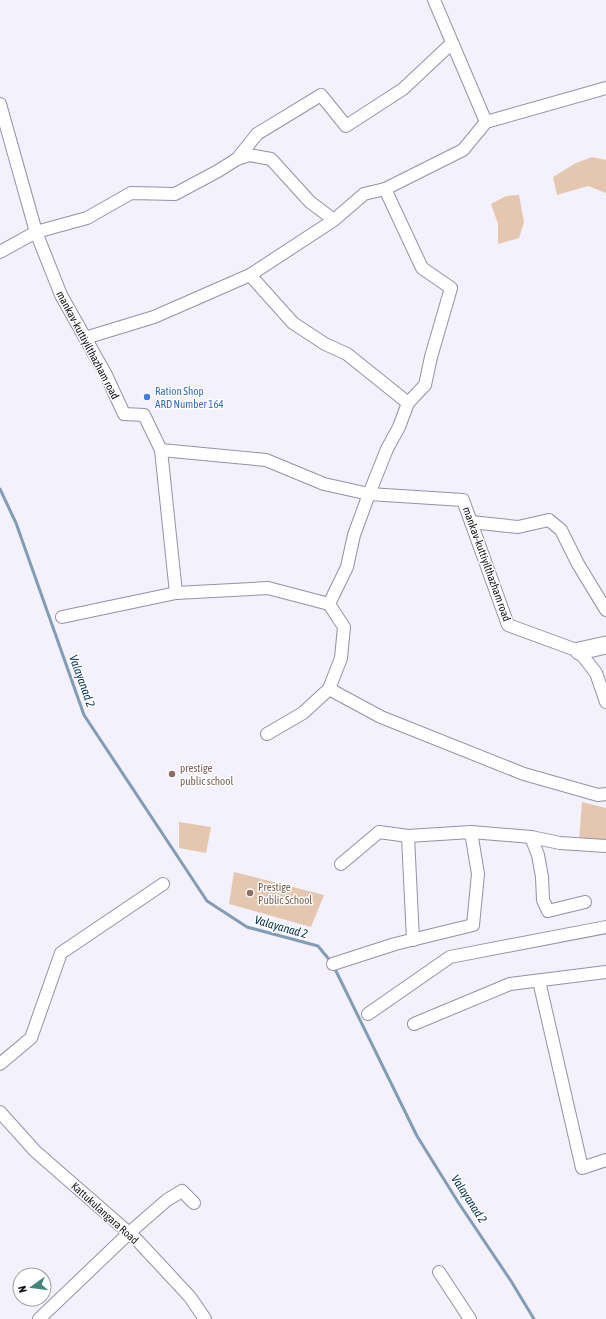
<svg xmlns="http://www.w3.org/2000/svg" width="606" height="1319" viewBox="0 0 606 1319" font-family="'Asap Condensed',sans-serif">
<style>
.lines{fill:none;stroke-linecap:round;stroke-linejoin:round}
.stream{stroke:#829cb5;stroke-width:3}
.building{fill:#e5c7af}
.street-casing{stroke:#9491a9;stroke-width:14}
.secondary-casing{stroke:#9491a9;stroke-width:19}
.street{stroke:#fff;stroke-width:12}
.secondary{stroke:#fff;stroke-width:17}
.shop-dot{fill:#3f7fe0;stroke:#fff;stroke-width:1.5}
.education-dot{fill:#8d6e63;stroke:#fff;stroke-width:1.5}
.labels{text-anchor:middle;stroke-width:3;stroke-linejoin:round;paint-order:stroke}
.street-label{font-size:11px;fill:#121119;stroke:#fff}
.shop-label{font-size:11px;fill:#366cbe;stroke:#fff;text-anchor:start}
.education-label{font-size:11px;fill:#785e54;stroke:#fff;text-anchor:start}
.water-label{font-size:12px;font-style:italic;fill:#012d4f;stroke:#fff}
</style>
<rect width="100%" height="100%" fill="#f2f1fc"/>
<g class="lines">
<g class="stream">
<path d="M0,489L16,523L84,715L207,901L247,927L318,946L332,963"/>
<path d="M334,967L417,1136L458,1202L511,1281L534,1319"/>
</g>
</g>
<g class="building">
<path d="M592,157L606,160V193L588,186L557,195L553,177L576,163Z"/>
<path d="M519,195L524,222L519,238L498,244V224L491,204L506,196Z"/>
<path d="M582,802L606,808V841H579Z"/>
<path d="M179,822L211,827L206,853L179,848Z"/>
<path d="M234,872L324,895L311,927L229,904Z"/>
</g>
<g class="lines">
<g class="street-casing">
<g id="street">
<path d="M434,0L486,122"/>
<path d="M0,104L36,232L61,295L106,375L124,414L144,415L161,450L266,460L324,484L369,494L463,500L508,625L579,651L596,673L606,702"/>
<path d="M237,159L257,134L321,95L346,126L403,89L452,43"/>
<path d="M385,189L463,150L486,122L606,88"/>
<path d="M0,252L36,232L87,218L131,193L175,194L218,171L237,159L249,155L271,159L310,202L334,220L364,194L385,189L422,268L451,288L431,357L425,385L408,403L399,427L387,449L369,494L354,535L347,567L329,604L344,627L341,658L329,689L303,713L267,734"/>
<path d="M250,275L293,323L325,344L347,354L408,403"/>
<path d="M85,338L154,317L250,275L334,220"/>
<path d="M161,450L176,593"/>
<path d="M471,522L518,527L549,520L561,530L578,564L606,610"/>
<path d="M62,617L176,593L268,588L329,604"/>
<path d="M329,689L381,717L524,774L598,795L606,794"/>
<path d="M471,832L531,837L560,843L606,846"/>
<path d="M408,836L413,940"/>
<path d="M531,837L538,855L542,877L543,900L548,911L585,902"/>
<path d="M333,964L395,944L473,925L478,874L471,832L408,836L379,832L341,864"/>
<path d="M539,981L582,1168L606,1160"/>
<path d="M368,1014L450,957L606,927"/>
<path d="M414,1024L510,984L606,972"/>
<path d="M0,1064L31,1038L61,953L163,884"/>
<path d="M0,1112L35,1151L137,1240L190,1297L205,1319"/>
<path d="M439,1272L470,1319"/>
<path d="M39,1319L129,1233L167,1200L182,1191L194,1203"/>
</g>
</g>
<g class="secondary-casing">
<path id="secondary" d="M579,651L606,645"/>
</g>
<use href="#street" class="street"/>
<use href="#secondary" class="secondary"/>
</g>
<circle class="shop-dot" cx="147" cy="397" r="4"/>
<g class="education-dot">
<circle cx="172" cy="774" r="4"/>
<circle cx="250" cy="893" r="4"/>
</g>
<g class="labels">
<g class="street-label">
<text transform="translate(88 345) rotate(62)" y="4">mankav-kuttiyilthazham road</text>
<text transform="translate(487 564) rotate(70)" y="4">mankav-kuttiyilthazham road</text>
<text transform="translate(105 1213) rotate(42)" y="4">Kattukulangara Road</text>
</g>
<g class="shop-label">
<text x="155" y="395">Ration Shop<tspan x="155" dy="13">ARD Number 164</tspan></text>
</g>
<g class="education-label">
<text x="180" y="772">prestige<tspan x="180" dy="13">public school</tspan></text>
<text x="258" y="891">Prestige<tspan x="258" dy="13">Public School</tspan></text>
</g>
<g class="water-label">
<text transform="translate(82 681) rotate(70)" y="4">Valayanad 2</text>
<text transform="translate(281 927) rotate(16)" y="4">Valayanad 2</text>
<text transform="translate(469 1199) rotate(57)" y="4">Valayanad 2</text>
</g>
</g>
<g transform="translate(32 1287) rotate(256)"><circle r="19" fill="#ffffff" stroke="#a0a0a3"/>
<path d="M0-3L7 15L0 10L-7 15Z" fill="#43877c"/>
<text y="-6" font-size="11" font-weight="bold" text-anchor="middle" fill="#121119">N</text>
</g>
</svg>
